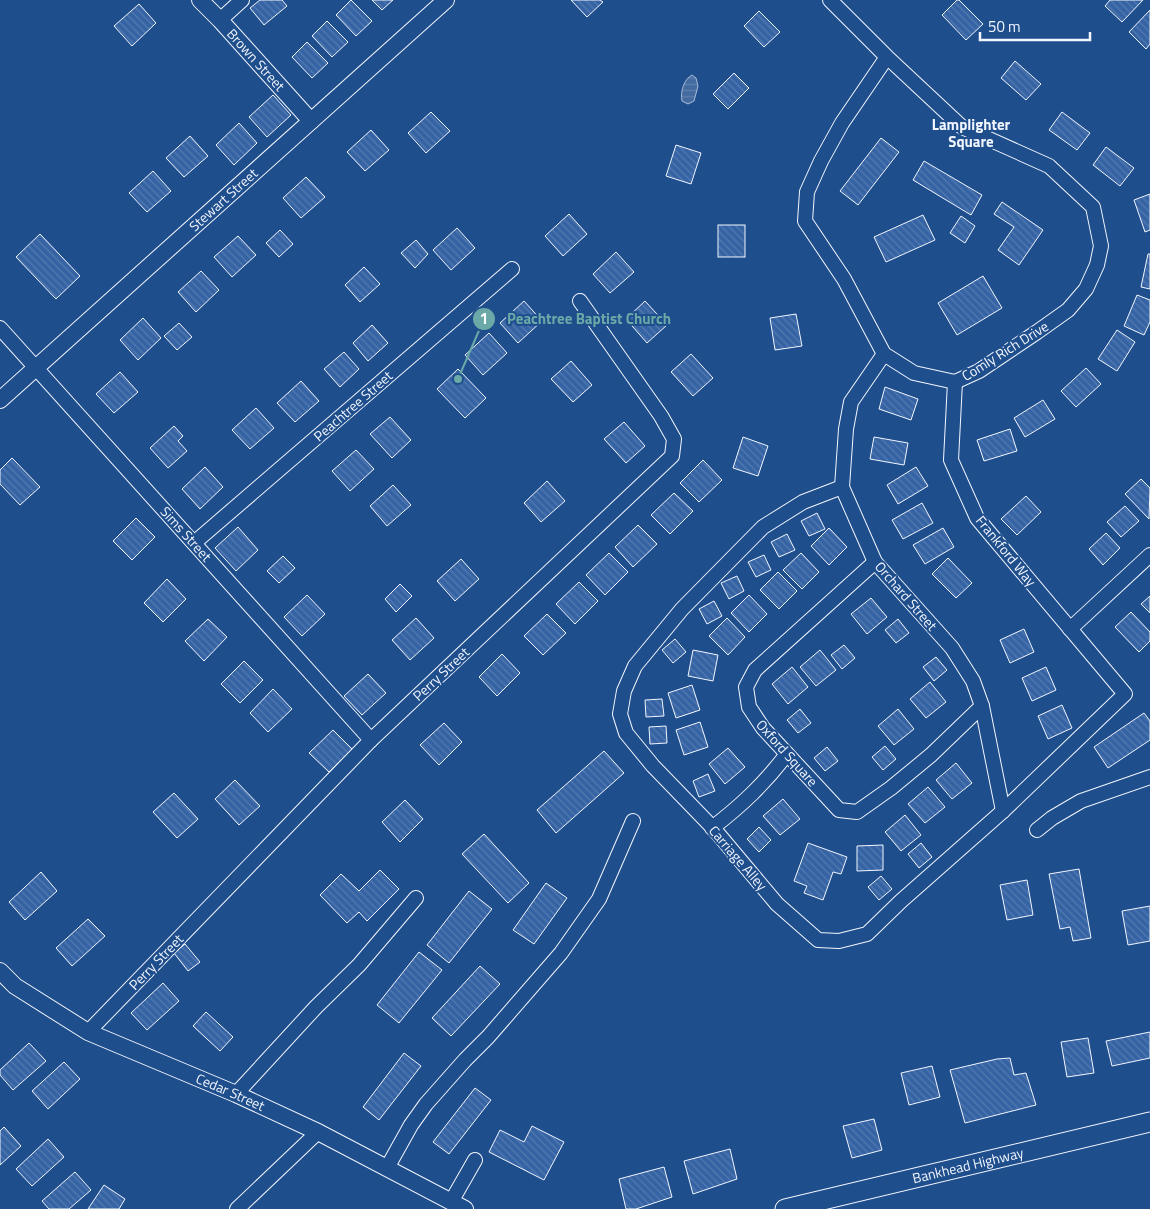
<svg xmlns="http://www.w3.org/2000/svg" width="1150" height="1209" viewBox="0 0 1150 1209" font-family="'Titillium Web',sans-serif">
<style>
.water{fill:url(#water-rules);stroke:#a8bbd7}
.building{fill:url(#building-back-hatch);stroke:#f2f6ff}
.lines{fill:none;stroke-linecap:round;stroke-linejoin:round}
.minor-casing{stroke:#f2f6ff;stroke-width:16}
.tertiary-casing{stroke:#f2f6ff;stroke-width:18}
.secondary-casing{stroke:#f2f6ff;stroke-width:21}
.minor{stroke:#1f4e8c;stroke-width:14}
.tertiary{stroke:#1f4e8c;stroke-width:16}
.secondary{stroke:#1f4e8c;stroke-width:19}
.labels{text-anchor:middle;stroke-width:4;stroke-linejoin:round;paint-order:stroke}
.street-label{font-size:14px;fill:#f2f6ff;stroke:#1f4e8c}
.neighbourhood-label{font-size:15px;font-weight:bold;fill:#f2f6ff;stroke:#1f4e8c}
.leader{fill:none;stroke:#6aa9a8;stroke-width:2}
.callout-dot{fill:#6aa9a8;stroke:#1f4e8c;stroke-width:2}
.mark-label{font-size:15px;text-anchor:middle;font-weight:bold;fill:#fff}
.callout-label{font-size:15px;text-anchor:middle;font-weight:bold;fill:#6aa9a8;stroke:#1f4e8c;stroke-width:4;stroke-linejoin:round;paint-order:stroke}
</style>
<defs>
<pattern id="water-rules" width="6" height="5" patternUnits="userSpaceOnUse" patternTransform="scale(1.25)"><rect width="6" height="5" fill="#446ba0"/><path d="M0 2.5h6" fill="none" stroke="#5f81ae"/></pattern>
<pattern id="building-back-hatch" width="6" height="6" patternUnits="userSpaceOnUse" patternTransform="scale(1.25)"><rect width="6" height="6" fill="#3563a3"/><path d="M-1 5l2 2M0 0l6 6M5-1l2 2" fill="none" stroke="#537ab1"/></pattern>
</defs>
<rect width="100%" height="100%" fill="#1f4e8c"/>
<path class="water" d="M692,75L696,78L698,86L694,101L688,104L682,101C680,92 684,79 692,75Z"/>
<g class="building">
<path d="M260,0H282L287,6L264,25L250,8Z"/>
<path d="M351,0L372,21L356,36L336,15Z"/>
<path d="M372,0H393L382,10Z"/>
<path d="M571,0H600L603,2L587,17Z"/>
<path d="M957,0H959L983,24L966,40L942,15Z"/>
<path d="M1110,0H1143L1122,22L1105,6Z"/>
<path d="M139,4L156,23L132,46L114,26Z"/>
<path d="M1150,10V44L1146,49L1129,32Z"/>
<path d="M759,11L780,32L764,47L744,26Z"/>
<path d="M327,21L348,42L332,57L312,36Z"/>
<path d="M307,42L328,63L312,78L292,57Z"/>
<path d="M1015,61L1041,84L1026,100L1001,78Z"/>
<path d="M734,73L749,88L728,109L713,94Z"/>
<path d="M273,95L291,115L267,137L249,117Z"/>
<path d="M431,112L450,131L426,153L408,133Z"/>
<path d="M1062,112L1090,133L1077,150L1049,130Z"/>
<path d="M239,123L257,143L234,165L216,145Z"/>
<path d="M371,130L389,150L365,171L347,152Z"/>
<path d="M190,136L208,156L184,177L166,158Z"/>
<path d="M881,138L899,152L858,205L840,191Z"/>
<path d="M676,145L701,153L691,184L666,176Z"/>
<path d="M1106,147L1134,168L1120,186L1093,165Z"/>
<path d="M924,161L982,195L971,215L913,180Z"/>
<path d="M153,171L171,191L147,212L129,193Z"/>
<path d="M306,177L325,197L301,218L283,198Z"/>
<path d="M1150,194V230L1145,232L1134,200Z"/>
<path d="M1002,202L1043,230L1019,265L998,250L1014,227L994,214Z"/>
<path d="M569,214L587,234L563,256L545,236Z"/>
<path d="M923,215L935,240L886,262L874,237Z"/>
<path d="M961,216L975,226L965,243L950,233Z"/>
<rect x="718" y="225" width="27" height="32"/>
<path d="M457,228L475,248L451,270L433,250Z"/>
<path d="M280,230L293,244L279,257L266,243Z"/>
<path d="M40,234L80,276L56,299L16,257Z"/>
<path d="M238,236L256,255L232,277L214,257Z"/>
<path d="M416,240L428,254L415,268L401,253Z"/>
<path d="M616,252L634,272L610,293L593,274Z"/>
<path d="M1148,254H1150V289L1141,287Z"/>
<path d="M364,267L380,284L360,302L345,285Z"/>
<path d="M201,271L219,290L196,312L178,292Z"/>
<path d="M983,276L1002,308L957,335L938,303Z"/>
<path d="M1137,295L1150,300V322L1144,335L1124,326Z"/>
<path d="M524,301L542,321L518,343L500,323Z"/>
<path d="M645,301L667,325L647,343L626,319Z"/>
<path d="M796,314L802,346L775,350L770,318Z"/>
<path d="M143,318L161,338L138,360L120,340Z"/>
<path d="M179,323L192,337L177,350L164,336Z"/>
<path d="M372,325L388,343L368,361L353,343Z"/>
<path d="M1117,330L1135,342L1117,371L1098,359Z"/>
<path d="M489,333L507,353L483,375L465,355Z"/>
<path d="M344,352L359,369L340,387L324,369Z"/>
<path d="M691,354L713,378L693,396L671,372Z"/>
<path d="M571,361L592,385L573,402L551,379Z"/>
<path d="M1086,368L1101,384L1076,407L1061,391Z"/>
<path d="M458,369L486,398L465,418L437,389Z"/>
<path d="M120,372L138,392L114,413L96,394Z"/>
<path d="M301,381L319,401L295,422L277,403Z"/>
<path d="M885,387L918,399L911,420L879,409Z"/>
<path d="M1043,400L1055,419L1025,437L1014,418Z"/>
<path d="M256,408L274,428L250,449L232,430Z"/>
<path d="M390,417L411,440L392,458L370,434Z"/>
<path d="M624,422L645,446L626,463L604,439Z"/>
<path d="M174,426L183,436L178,441L187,451L168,468L150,448Z"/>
<path d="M1010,429L1017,451L984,461L977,440Z"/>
<path d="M743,437L768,446L758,476L733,468Z"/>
<path d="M874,437L908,443L904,465L870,459Z"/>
<path d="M356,450L374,469L350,491L332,471Z"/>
<path d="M12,458L40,487L20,505L0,484V470Z"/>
<path d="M703,460L722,480L699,502L680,483Z"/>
<path d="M205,467L223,487L200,509L182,489Z"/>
<path d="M916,467L928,486L898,504L887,485Z"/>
<path d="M1141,479L1150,488L1149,519L1125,494Z"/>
<path d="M547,481L565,501L541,522L524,503Z"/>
<path d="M393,485L411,505L387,526L370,506Z"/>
<path d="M674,493L693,511L670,534L651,515Z"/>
<path d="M1026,496L1041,512L1017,535L1001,519Z"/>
<path d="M922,503L933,523L903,539L892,520Z"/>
<path d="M1125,506L1139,521L1121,537L1107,522Z"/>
<path d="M817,513L825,529L809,536L801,521Z"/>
<path d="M136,518L155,537L132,560L113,541Z"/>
<path d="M638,525L657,544L633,567L615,547Z"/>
<path d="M238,527L258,550L236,571L215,548Z"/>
<path d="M829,528L847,547L829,565L811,546Z"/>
<path d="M943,528L954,547L925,564L913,545Z"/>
<path d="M1106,533L1120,548L1103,565L1089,549Z"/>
<path d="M787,534L795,550L779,557L771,542Z"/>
<path d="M609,553L628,572L605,595L586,575Z"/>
<path d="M801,553L819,572L802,589L783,570Z"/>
<path d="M764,555L771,570L756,577L748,562Z"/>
<path d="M283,556L295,568L279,583L267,571Z"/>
<path d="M948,558L972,583L956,598L932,574Z"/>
<path d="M461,559L479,579L455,601L437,581Z"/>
<path d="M778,572L797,591L779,609L760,590Z"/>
<path d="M737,576L744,591L729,599L721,583Z"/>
<path d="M167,579L186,599L163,622L144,603Z"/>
<path d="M579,582L598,601L575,624L556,604Z"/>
<path d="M400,584L412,596L396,612L385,599Z"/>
<path d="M307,595L325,614L302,636L284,617Z"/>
<path d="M749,595L767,614L749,632L731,613Z"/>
<path d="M1150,596V613L1141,604Z"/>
<path d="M871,598L887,617L867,634L851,614Z"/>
<path d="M714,601L722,616L707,624L699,609Z"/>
<path d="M1131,612L1150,632V641L1139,652L1115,627Z"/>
<path d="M547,614L566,633L543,655L524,636Z"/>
<path d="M416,618L434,638L410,660L392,640Z"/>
<path d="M727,618L745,637L728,655L709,636Z"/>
<path d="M208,619L227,637L204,661L185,641Z"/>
<path d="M898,619L909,633L896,643L885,630Z"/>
<path d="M1024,629L1034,652L1010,663L1000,640Z"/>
<path d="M675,639L686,652L673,663L662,650Z"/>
<path d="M844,645L855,658L842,669L831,655Z"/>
<path d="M693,650L718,655L713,681L688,676Z"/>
<path d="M820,650L836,670L816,686L800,667Z"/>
<path d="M502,654L520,673L497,696L479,677Z"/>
<path d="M936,657L947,670L934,681L923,667Z"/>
<path d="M244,661L263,680L240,703L221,684Z"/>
<path d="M792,667L808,687L788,704L772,684Z"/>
<path d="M1046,667L1056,690L1032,701L1022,678Z"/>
<path d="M368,674L386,693L362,715L344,696Z"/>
<path d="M930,682L946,702L926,718L910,699Z"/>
<path d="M692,685L700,710L676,718L668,693Z"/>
<path d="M273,689L292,709L268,732L250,713Z"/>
<path d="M662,699L664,716L646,717L645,700Z"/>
<path d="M1062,705L1072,728L1048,739L1038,716Z"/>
<path d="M800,709L811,723L798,733L787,720Z"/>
<path d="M898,709L914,729L894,745L878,726Z"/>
<path d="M1144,713L1150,721V740L1108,768L1094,747Z"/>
<path d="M700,722L708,747L684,755L676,730Z"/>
<path d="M444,723L462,742L439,765L420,745Z"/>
<path d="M666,726L667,743L650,744L649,727Z"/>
<path d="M333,730L352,749L329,772L309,753Z"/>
<path d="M885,746L896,759L883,770L872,757Z"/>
<path d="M827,747L838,761L825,771L814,758Z"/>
<path d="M728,748L745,767L725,784L709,764Z"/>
<path d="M604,751L624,773L556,833L537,810Z"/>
<path d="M956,763L972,783L952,799L936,780Z"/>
<path d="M708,774L715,791L699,797L693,781Z"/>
<path d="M235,780L260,806L239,825L215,799Z"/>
<path d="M928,787L945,807L925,823L908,804Z"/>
<path d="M174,793L198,819L177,838L153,812Z"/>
<path d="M783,799L800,819L780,835L763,816Z"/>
<path d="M405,800L423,819L400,842L382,822Z"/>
<path d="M905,815L921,835L901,851L885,832Z"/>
<path d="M759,827L771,840L759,852L747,839Z"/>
<path d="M484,834L529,883L508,903L462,854Z"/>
<path d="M808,843L847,857L841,874L833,872L823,900L804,893L807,886L794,881Z"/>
<path d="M921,843L932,857L919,868L908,854Z"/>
<path d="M883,845V870L857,871V846Z"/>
<path d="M1079,869L1091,938L1073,941L1070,927L1060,929L1049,874Z"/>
<path d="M380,870L399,889L367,921L359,912L347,923L320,895L341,874L359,891Z"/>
<path d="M41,872L57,891L25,920L9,902Z"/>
<path d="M881,876L892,889L879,900L868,887Z"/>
<path d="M1027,880L1033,915L1007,920L1000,885Z"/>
<path d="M546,883L567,898L534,944L513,930Z"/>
<path d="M469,891L492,909L449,963L427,945Z"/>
<path d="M1150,906V941L1128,945L1122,911Z"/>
<path d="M88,919L105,936L72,966L56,948Z"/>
<path d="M185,944L200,962L188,971L174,953Z"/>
<path d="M419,952L442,970L399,1023L377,1005Z"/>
<path d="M480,966L500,984L451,1036L432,1018Z"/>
<path d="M163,983L179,1001L147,1030L131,1013Z"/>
<path d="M206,1012L233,1037L220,1051L193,1026Z"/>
<path d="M1150,1032V1058L1112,1066L1106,1041Z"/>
<path d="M1088,1038L1094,1073L1067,1077L1061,1042Z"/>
<path d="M29,1043L46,1061L13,1090L0,1075V1070Z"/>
<path d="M404,1053L421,1066L379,1120L363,1107Z"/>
<path d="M1010,1058L1014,1075L1026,1073L1036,1105L965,1123L950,1070L997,1059Z"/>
<path d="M64,1062L80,1079L48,1109L32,1091Z"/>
<path d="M932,1066L940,1097L909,1105L901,1073Z"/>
<path d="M475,1088L491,1100L449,1154L433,1142Z"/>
<path d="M874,1119L882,1150L852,1158L843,1126Z"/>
<path d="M532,1126L564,1142L544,1180L489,1152L500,1130L524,1142Z"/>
<path d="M4,1127L21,1146L0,1165V1131Z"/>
<path d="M48,1139L64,1157L32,1186L16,1169Z"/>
<path d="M730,1149L737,1179L693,1194L684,1161Z"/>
<path d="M664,1167L672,1197L636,1209H626L619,1179Z"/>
<path d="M75,1172L91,1190L69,1209H49L42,1201Z"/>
<path d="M104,1185L125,1199L119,1209H88Z"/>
</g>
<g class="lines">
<g class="minor-casing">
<g id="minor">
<path d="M830,0L887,57L962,127L1049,166L1093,207L1101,246L1097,265L1086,289L1068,310L1037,332L979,371L955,382L914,373L884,354L844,279L805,221L807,192L821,161L842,123L887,57"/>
<path d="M220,20L242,0"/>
<path d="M0,328L371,740"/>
<path d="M884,354L851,402L846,429L842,487L875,562L952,648L973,681L982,706L1003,811"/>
<path d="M842,487L803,502L763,527L682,609L635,666L624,691L620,714L626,733L653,766L714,829L777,904L818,940L839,941L867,934L901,901L1003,811L1125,694L977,518L951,460L955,382"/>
<path d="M194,543L512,269"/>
<path d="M875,562L755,670L746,687L749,707L763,728L839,810L857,812L891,788L931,755L982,706"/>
<path d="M1070,629L1150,555"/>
<path d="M712,828C742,805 764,784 787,754"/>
<path d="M1037,830L1052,818L1081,801L1150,777"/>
<path d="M88,1032L371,740L672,456L674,439L661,416L580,301"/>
<path d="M236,1094L316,1007L359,965L416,898"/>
<path d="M387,1168L411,1125L426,1104L465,1060L488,1037L561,953L599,899L633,821"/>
<path d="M451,1202L475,1160"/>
<path d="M237,1209L318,1132"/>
</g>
</g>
<g class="tertiary-casing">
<g id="tertiary">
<path id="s1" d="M200,0L220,20L311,121"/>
<path id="s2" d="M0,400L446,0"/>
<path id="s3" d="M0,971L15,986L88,1032L236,1094L318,1132L465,1209"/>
</g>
</g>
<g class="secondary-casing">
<g id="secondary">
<path id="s4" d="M785,1209L1150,1122"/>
</g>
</g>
<use href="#minor" class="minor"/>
<use href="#tertiary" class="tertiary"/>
<use href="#secondary" class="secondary"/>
</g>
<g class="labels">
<g class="street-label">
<text dy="5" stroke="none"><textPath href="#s1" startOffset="82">Brown Street</textPath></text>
<text dy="5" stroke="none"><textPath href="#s2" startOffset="300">Stewart Street</textPath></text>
<text transform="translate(1005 351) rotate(-32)" y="5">Comly Rich Drive</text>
<text transform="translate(353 406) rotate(-41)" y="5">Peachtree Street</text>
<text transform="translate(186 534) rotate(48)" y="5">Sims Street</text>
<text transform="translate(1006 551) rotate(51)" y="5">Frankford Way</text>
<text transform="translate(906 596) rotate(49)" y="5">Orchard Street</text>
<text transform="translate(441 674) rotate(-43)" y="5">Perry Street</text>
<text transform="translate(787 753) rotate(48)" y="5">Oxford Square</text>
<text transform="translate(738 858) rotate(49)" y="5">Carriage Alley</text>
<text transform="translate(156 962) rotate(-46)" y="5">Perry Street</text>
<text dy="5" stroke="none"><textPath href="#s3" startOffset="262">Cedar Street</textPath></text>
<text dy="5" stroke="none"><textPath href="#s4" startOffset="188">Bankhead Highway</textPath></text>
</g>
<g class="neighbourhood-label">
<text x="971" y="130">Lamplighter<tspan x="971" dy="17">Square</tspan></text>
</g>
</g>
<path class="leader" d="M458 379L484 319"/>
<g class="callout-dot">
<circle cx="458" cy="379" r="5"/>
<circle cx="484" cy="319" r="12"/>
</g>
<g class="mark-label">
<text x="484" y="324">1</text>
</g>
<g class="callout-label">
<text x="589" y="324">Peachtree Baptist Church</text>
</g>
<path d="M980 32v8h110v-8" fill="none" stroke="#f2f6ff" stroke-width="2.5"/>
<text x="988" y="32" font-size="15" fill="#f2f6ff" stroke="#1f4e8c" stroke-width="4" paint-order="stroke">50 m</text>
</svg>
